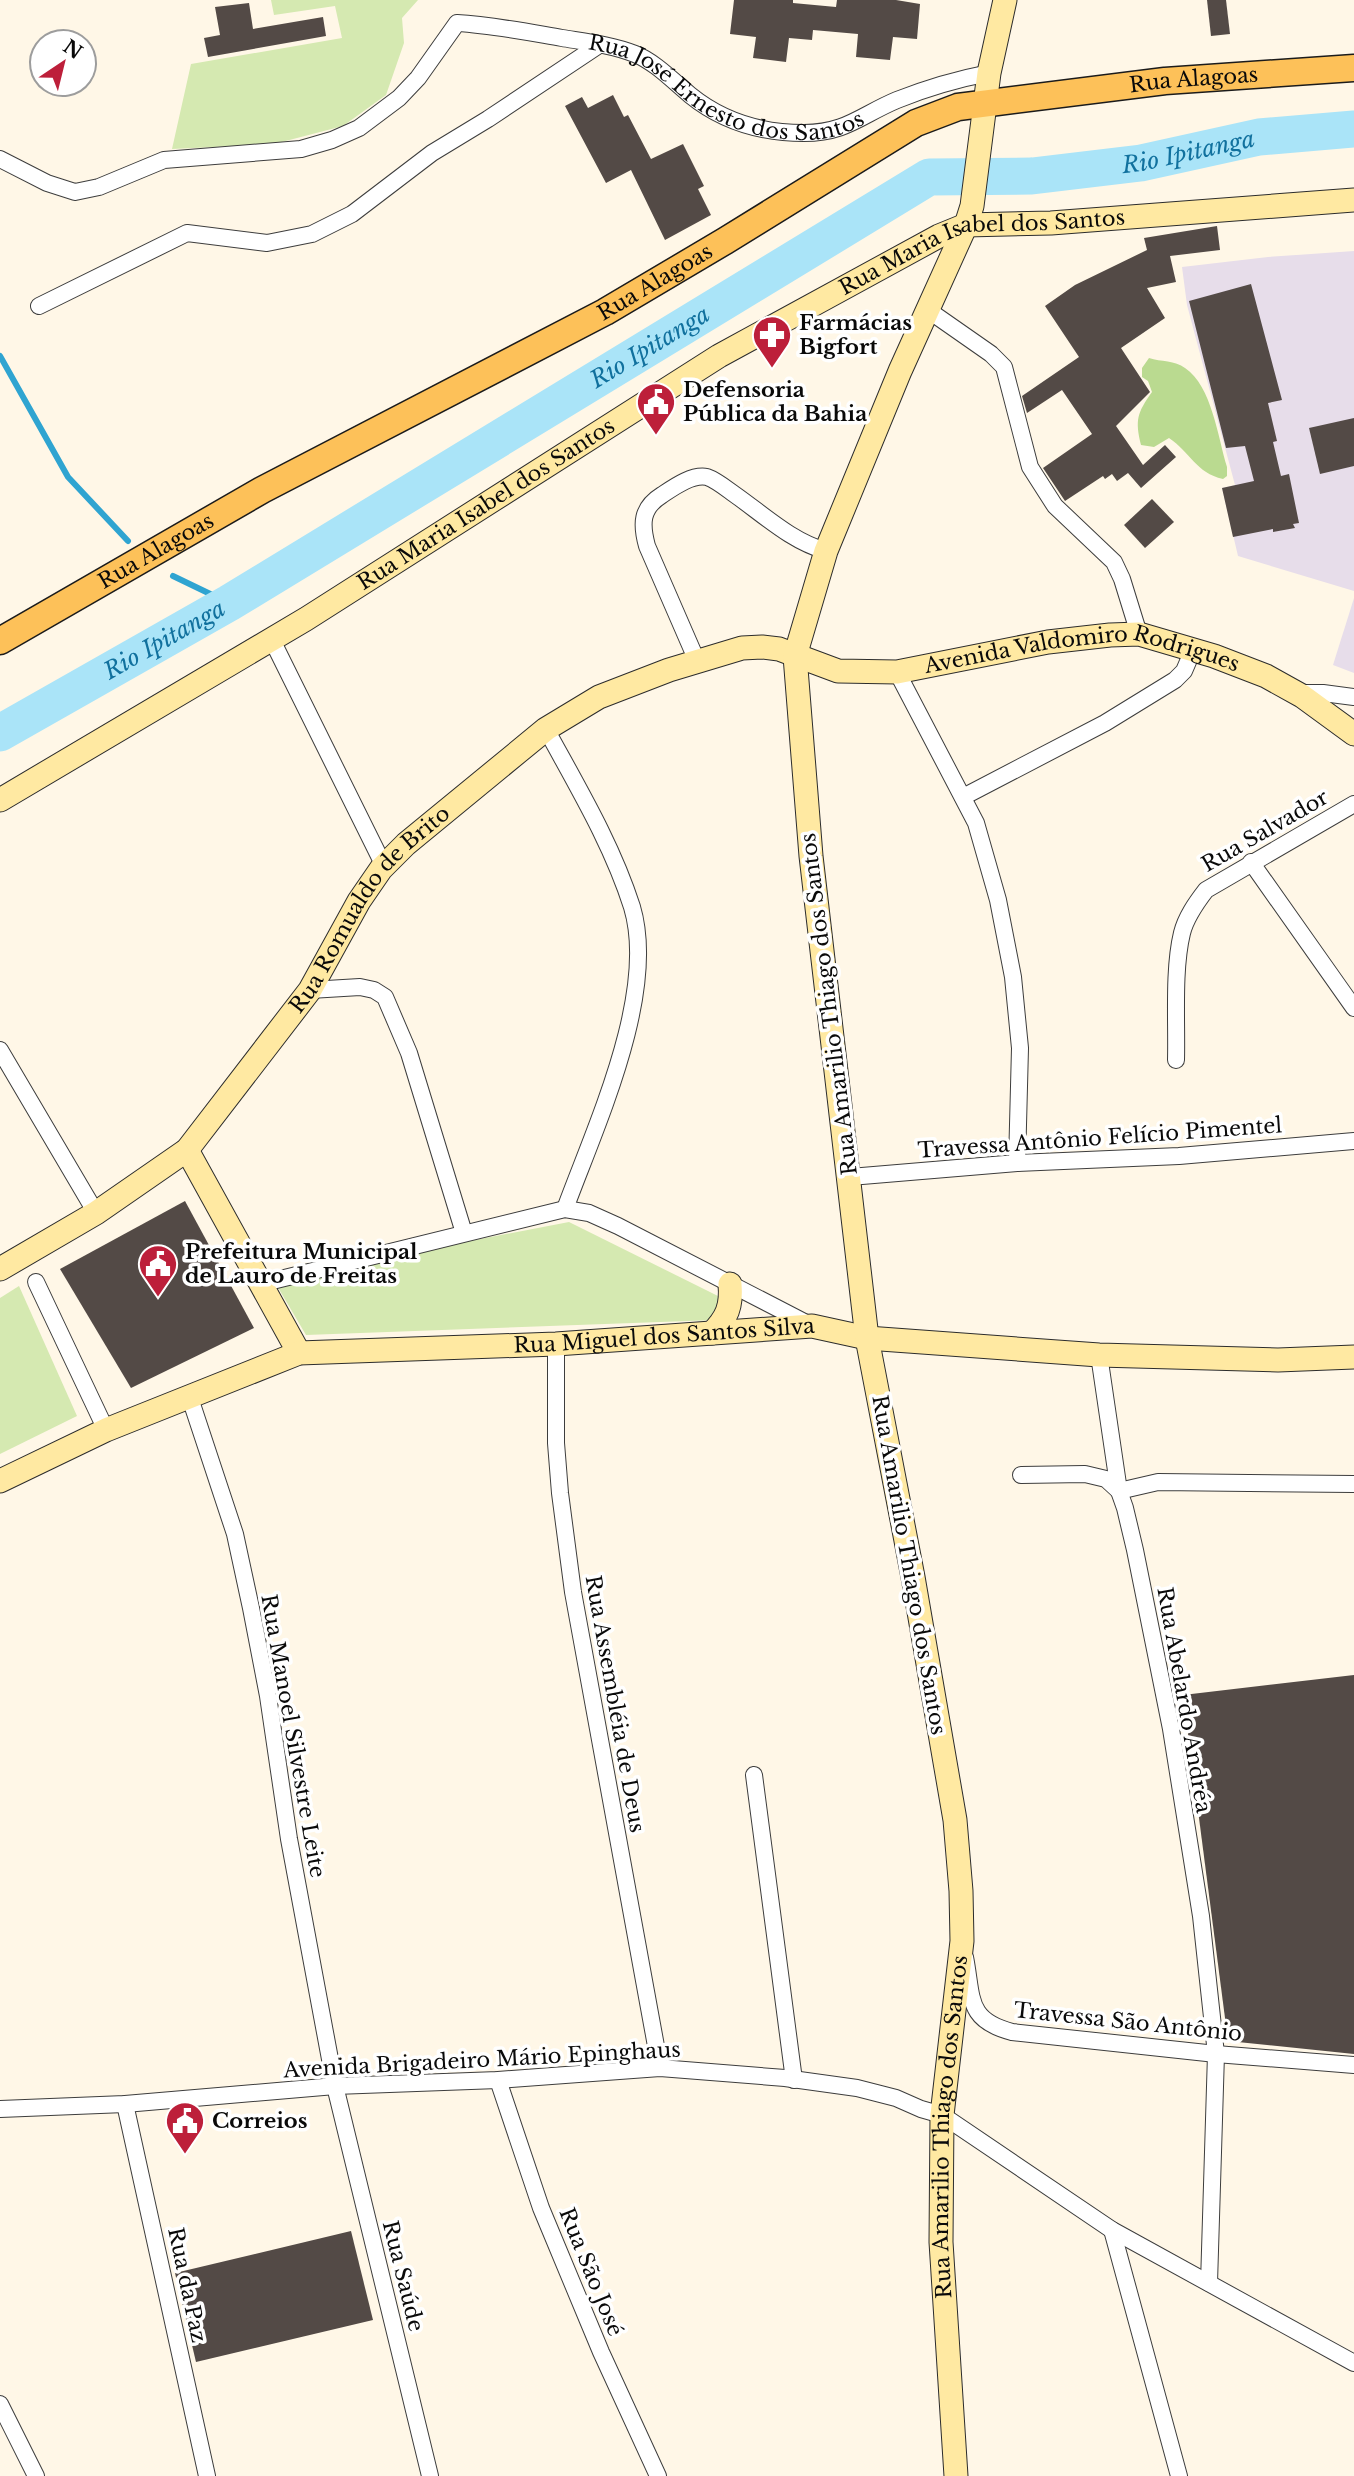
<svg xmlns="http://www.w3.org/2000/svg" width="1354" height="2476" viewBox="0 0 1354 2476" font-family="'Libre Baskerville',serif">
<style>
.industrial{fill:#e7ddea}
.green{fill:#d5e9b1}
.forest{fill:#bada90}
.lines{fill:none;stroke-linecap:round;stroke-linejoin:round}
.stream{stroke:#2fa4d1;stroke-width:6}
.river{stroke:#aae4f8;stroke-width:37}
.building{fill:#534a46}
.street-casing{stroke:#3d3d3d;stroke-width:18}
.secondary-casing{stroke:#2c2c2c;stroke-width:25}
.primary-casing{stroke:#1b1b1b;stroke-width:29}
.street{stroke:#fff;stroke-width:16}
.secondary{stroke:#ffe9a2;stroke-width:23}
.primary{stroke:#fdc159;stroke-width:26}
.labels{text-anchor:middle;stroke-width:7;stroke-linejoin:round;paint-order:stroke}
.street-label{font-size:21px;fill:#0a0a0a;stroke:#fff}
.poi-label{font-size:21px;font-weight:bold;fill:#0a0a0a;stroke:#fff;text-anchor:start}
.water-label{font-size:23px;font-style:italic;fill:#11719e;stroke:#fff}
</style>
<rect width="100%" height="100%" fill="#fff7e7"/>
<g class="industrial">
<path d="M1354,251V591L1238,556L1222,488L1235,485L1187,305L1182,267L1268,257Z"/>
<path d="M1354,598V673L1333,665Z"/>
</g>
<g class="green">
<path d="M271,0H418L402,18L404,43L386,95L343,126L274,144L172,149L191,64L342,38L335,6L274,15Z"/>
<path d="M569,1222L718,1296L716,1320L306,1335L273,1279Z"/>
<path d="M19,1286L77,1416L0,1454V1298Z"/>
</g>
<path class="forest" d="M1149,358C1161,362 1175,360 1185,368C1212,386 1218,438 1227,467V476L1223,479C1196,473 1190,452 1169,438L1154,447L1141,445C1135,420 1137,413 1152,392L1148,381L1142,377V368Z"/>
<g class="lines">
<g class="stream">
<path d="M0,356L68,477L128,541"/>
<path d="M173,576L229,603"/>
</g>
<path class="river" id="s1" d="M0,733L229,603L929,177L1032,176L1141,163L1259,137L1354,129"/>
</g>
<g class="building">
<path d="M734,0H793V3L836,7L837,0H896L920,4L917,39L893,37L890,60L856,57L858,34L813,30L812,40L789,38L786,62L753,58L756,37L730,34Z"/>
<path d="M1207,0H1226L1230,34L1211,36Z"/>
<path d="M249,3L253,29L323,17L326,36L208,57L204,38L220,35L215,7Z"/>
<path d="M613,95L624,117L628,115L651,159L683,144L704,186L698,189L711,215L665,240L631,170L606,183L565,106L582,97L588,108Z"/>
<path d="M1217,226L1220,250L1170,256L1176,282L1147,288L1165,318L1121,348L1150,392L1116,426L1143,465L1165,445L1176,457L1141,488L1128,473L1117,481L1112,474L1105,479L1103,476L1065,501L1043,468L1092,434L1062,390L1027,413L1022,396L1079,357L1045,306L1075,285L1147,250L1144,238Z"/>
<path d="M1251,284L1282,400L1268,403L1277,441L1273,442L1281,476L1289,474L1299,523L1293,524L1295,528L1273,532V529L1233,537L1222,488L1254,481L1245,446L1226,448L1189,301Z"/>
<path d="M1354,418V466L1320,474L1309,428Z"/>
<path d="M1152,499L1174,522L1145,548L1124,525Z"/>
<path d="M185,1201L254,1328L131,1388L60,1269Z"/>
<path d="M1354,1675V2054L1228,2041L1183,1695Z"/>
<path d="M351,2231L373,2320L196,2362L175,2273Z"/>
</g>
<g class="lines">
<g class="street-casing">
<g id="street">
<path id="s2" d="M0,159L47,183L75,192L99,187L164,160L301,149L332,140L359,128L399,98L418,78L457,23C492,25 527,32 562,38C586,42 612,45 635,54C655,62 673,81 690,95C722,121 762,133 804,133C846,133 861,115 897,100C927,88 958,79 989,73"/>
<path d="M39,306L187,233L267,243L312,234L352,214L432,153L488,119L599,45"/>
<path d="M928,310L991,354L1004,367L1030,467L1055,506L1114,562L1122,579L1139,634"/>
<path d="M272,640L384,866"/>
<path d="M697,661L647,546C641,524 641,508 662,495C674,487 692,474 707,477C716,480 727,489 734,494C764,515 791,541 826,551"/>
<path d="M897,672L976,823L998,900L1013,977L1020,1048L1017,1163"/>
<path d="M1297,693H1323L1354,697"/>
<path d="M546,729C577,786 612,844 632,907C658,994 595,1127 565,1209"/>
<path d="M963,797L1105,723L1175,680L1184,671L1193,650"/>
<path d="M1251,862L1354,1008"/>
<path d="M310,990L360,987L374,990L385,997L409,1053L464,1233"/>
<path d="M0,1050L96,1213"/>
<path d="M1176,1060C1177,1022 1173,970 1182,933C1186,917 1196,903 1206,890L1354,804"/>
<path d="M850,1177L1017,1163L1179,1156L1354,1141"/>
<path d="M36,1282L106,1430"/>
<path d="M260,1284L565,1209L589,1213L618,1226L810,1325"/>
<path d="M556,1344V1443L560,1493L573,1592L660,2068"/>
<path d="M1099,1355L1119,1491L1125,1508L1135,1550L1171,1729L1201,1916L1216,2054L1209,2283"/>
<path d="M190,1398L235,1534L251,1608L268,1696L289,1839L335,2086L430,2476"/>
<path d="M1021,1475L1085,1474L1106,1479L1119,1491L1158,1482L1354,1484"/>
<path d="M754,1775L794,2080"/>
<path d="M965,1957C973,1998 966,2020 1012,2032L1216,2054L1354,2065"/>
<path d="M498,2080L541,2208L601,2352L658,2476"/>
<path d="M125,2104L207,2476"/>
<path d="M0,2109L125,2104L335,2086L498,2080L660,2068L785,2078L857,2088L896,2098L921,2109L942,2115L1112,2230L1354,2363"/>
<path d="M1112,2230L1179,2476"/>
<path d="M0,2404L36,2476"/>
</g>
</g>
<g class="secondary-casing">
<g id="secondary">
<path id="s3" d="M0,800L306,619L719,356L939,236L966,225L1051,223L1354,200"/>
<path d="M187,1150L299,1353"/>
<path id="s4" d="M0,1269L96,1213L187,1150L310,990L359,901L381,869L406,844L546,729L599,697L669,670L742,648L762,647L779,649L838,671L897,672L1048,642L1110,635L1139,634L1214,656L1266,676L1302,696L1354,734"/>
<path d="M712,1333C727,1318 732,1306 730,1284"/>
<path id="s5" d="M0,1481L106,1430L299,1353L556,1344L812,1326L867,1338L1099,1355L1278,1360L1354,1357"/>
<path id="s6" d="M956,2476L941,2242L942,2115L962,1941L961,1891L955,1820L913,1577L867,1338L811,856L795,656L826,551L900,371L966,225L972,206L989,73L1005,0"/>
</g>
</g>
<g class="primary-casing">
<g id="primary">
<path id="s7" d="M0,641L262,490L605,312L725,241L916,123L958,107L1165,81L1354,68"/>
</g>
</g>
<use href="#street" class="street"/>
<use href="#secondary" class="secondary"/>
<use href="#primary" class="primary"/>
</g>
<defs>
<g id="pharmacy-pin" transform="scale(2.0125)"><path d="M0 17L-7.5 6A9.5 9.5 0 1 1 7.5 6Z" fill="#bd1f3a" stroke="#fff"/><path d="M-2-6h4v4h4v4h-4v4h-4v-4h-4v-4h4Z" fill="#fff"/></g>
<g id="civic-pin" transform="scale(2.0125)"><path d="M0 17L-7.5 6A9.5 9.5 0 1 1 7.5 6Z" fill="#bd1f3a" stroke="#fff"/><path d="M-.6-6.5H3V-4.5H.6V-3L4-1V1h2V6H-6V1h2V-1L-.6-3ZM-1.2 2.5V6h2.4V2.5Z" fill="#fff"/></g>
</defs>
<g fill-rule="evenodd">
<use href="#pharmacy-pin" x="772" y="335"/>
<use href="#civic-pin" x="656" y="402"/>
<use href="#civic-pin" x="158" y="1264"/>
<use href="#civic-pin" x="185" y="2121"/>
</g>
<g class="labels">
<g class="street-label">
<text dy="7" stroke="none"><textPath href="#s2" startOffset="805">Rua José Ernesto dos Santos</textPath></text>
<text dy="7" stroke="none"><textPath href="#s7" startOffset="1335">Rua Alagoas</textPath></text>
<text dy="7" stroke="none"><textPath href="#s3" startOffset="1134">Rua Maria Isabel dos Santos</textPath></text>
<text dy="7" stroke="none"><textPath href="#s7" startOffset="747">Rua Alagoas</textPath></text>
<text dy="7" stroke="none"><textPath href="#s3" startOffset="569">Rua Maria Isabel dos Santos</textPath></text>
<text dy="7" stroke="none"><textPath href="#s7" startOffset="180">Rua Alagoas</textPath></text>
<text dy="7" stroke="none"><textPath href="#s4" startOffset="1342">Avenida Valdomiro Rodrigues</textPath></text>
<text transform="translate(1265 831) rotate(-30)" y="7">Rua Salvador</text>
<text dy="7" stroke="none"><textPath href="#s4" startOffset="525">Rua Romualdo de Brito</textPath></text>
<text transform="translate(829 1004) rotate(-97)" y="7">Rua Amarilio Thiago dos Santos</text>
<text transform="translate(1100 1138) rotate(-4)" y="7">Travessa Antônio Felício Pimentel</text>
<text dy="7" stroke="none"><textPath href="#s5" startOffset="691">Rua Miguel dos Santos Silva</textPath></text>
<text transform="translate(909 1565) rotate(80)" y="7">Rua Amarilio Thiago dos Santos</text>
<text transform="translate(1184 1700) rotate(80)" y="7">Rua Abelardo Andréa</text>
<text transform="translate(615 1704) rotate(80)" y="7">Rua Assembléia de Deus</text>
<text transform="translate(293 1736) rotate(80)" y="7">Rua Manoel Silvestre Leite</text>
<text transform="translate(1128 2022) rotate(6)" y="7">Travessa São Antônio</text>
<text transform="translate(482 2060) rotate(-3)" y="7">Avenida Brigadeiro Mário Epinghaus</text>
<text dy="7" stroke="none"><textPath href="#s6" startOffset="350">Rua Amarilio Thiago dos Santos</textPath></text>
<text transform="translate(591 2272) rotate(68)" y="7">Rua São José</text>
<text transform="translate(403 2276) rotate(76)" y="7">Rua Saúde</text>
<text transform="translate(187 2285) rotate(78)" y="7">Rua da Paz</text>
</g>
<g class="poi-label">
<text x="799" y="330">Farmácias<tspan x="799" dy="24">Bigfort</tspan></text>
<text x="683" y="397">Defensoria<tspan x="683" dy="24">Pública da Bahia</tspan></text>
<text x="185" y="1259">Prefeitura Municipal<tspan x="185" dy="24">de Lauro de Freitas</tspan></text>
<text x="212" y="2128">Correios</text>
</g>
<g class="water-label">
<text dy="8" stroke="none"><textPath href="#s1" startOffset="1344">Rio Ipitanga</textPath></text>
<text dy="8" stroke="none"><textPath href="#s1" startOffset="756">Rio Ipitanga</textPath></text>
<text dy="8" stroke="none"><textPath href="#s1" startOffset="189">Rio Ipitanga</textPath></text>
</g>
</g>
<g transform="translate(63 63) rotate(35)"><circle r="33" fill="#ffffff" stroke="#9d9d9d" stroke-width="2"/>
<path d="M0-5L12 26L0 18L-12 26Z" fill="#bd1f3a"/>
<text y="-10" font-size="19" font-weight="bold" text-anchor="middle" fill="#0a0a0a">N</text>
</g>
</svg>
